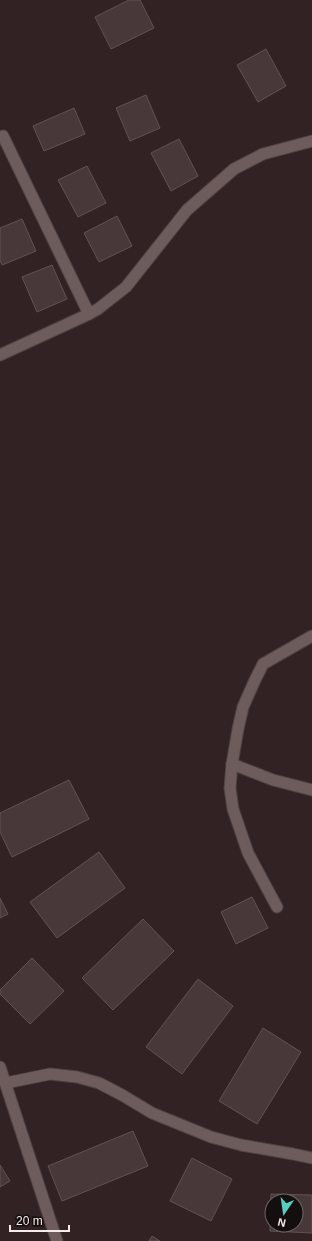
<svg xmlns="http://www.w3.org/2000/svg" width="312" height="1241" viewBox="0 0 312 1241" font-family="Arial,sans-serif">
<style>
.building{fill:#493839;stroke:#645252;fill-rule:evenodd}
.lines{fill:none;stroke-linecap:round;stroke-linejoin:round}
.service-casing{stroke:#4e4142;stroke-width:13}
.minor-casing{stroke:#4e4142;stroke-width:13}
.service{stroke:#6e5c5c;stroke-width:11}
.minor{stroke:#6e5c5c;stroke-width:11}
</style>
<rect width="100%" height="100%" fill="#322223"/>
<g class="building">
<path d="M129,0H140L154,28L111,49L95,17Z"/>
<path d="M266,49L286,86L258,102L237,65Z"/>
<path d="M146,95L160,128L130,141L116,108Z"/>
<path d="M74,108L85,134L44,151L33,126Z"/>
<path d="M179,139L198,176L171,191L151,153Z"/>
<path d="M87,166L106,203L78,217L58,180Z"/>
<path d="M117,216L132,246L99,262L84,233Z"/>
<path d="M22,219L36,251L2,265L0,260V228Z"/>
<path d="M52,265L67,299L37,312L22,277Z"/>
<path d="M69,780L89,819L12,857L0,832V813Z"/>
<path d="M99,852L125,888L57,938L30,902Z"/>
<path d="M252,897L268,928L236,944L221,912Z"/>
<path d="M0,898L8,914L0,918Z"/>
<path d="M143,919L174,951L113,1010L82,978Z"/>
<path d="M32,958L64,991L30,1024L0,994V990Z"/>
<path d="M198,979L233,1006L182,1074L146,1047Z"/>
<path d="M263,1028L301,1052L257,1124L219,1101Z"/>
<path d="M133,1131L148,1166L62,1201L48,1166Z"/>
<path d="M192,1158L232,1179L211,1221L170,1201Z"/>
<path d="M0,1165L10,1181L0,1187Z"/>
<path d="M271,1194L312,1195V1233L270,1231ZM272,1201H296V1225H272Z"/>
<path d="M152,1236L160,1241H149Z"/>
</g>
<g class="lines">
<g class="service-casing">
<g id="service">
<path d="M3,136L89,314"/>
<path d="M0,1067L57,1241"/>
<path d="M6,1083L50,1074L77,1077L99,1083L122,1095L152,1113L211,1137L241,1145L293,1154L312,1158"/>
</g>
</g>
<g class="minor-casing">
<g id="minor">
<path d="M0,355L89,314L98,309L126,287L187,210L234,169L263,154L312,141"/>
<path d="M232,764L273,780L312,790"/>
<path d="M277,907L248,853L233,809L230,788L232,764L238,729L243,707L255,680L263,664L312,636"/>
</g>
</g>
<use href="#service" class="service"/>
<use href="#minor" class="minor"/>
</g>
<g transform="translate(284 1213) rotate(193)"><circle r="19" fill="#150e0e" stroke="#6f6666"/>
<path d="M0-3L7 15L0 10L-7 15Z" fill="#57cec2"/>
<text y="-6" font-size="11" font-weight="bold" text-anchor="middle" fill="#f6ebeb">N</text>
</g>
<path d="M10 1225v6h59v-6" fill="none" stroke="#f6ebeb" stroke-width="2"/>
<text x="16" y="1225" font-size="12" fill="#f6ebeb" stroke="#150e0e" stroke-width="3" paint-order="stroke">20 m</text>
</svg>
